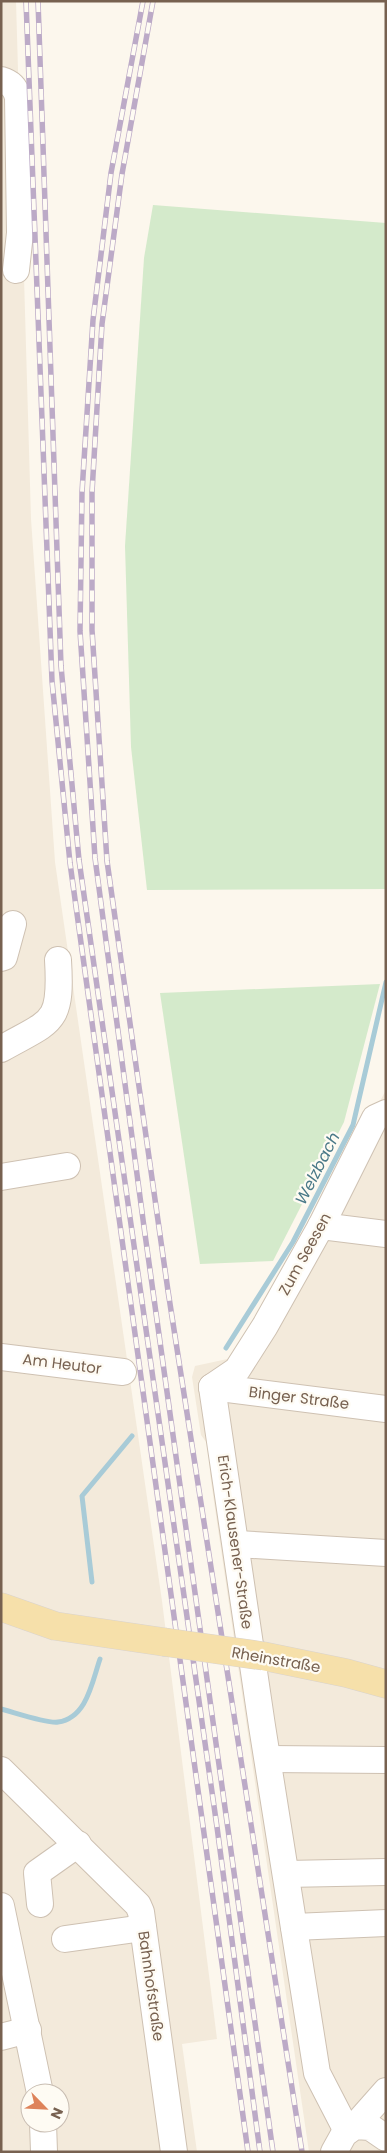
<svg xmlns="http://www.w3.org/2000/svg" width="387" height="2153" viewBox="0 0 387 2153" font-family="Poppins,sans-serif">
<style>
.residential{fill:#f3eadb;fill-rule:evenodd}
.green{fill:#d4eacb}
.lines{fill:none;stroke-linecap:round;stroke-linejoin:round}
.stream{stroke:#a8cbd7;stroke-width:5}
.minor-casing{stroke:#cec1b2;stroke-width:28}
.major-casing{stroke:#d9d3ce;stroke-width:29}
.minor{stroke:#fff;stroke-width:26}
.major{stroke:#f6e0aa;stroke-width:28}
.rail-casing{stroke:#bcaac7;stroke-width:5.5}
.rail{stroke:#fefbf3;stroke-width:4;stroke-dasharray:11;stroke-linecap:butt}
.major-bridge-casing{stroke:#d9d3ce;stroke-width:29;stroke-linecap:butt}
.major-bridge{stroke:#f6e0aa;stroke-width:28}
.labels{text-anchor:middle;stroke-width:4.5;stroke-linejoin:round;paint-order:stroke}
.street-label{font-size:15px;fill:#776150;stroke:#fefbf3}
.water-label{font-size:16px;font-style:italic;fill:#4a7988;stroke:#fefbf3}
</style>
<rect width="100%" height="100%" fill="#fcf7ed"/>
<g class="residential">
<path d="M1,1H16L31,519L55,862L162,1601L217,2039L182,2044L197,2152H1ZM30,2093H60V2123H30Z"/>
<path d="M386,1090V2152H309L210,1474L209,1446L201,1435L192,1377L195,1366L232,1358L273,1296Z"/>
</g>
<g class="green">
<path d="M153,205L386,223V889L147,890L131,747L125,546L144,258Z"/>
<path d="M380,984L344,1122L273,1261L200,1264L160,993Z"/>
</g>
<g class="lines">
<g class="stream">
<path d="M226,1348L293,1242L353,1125L386,982"/>
<path d="M92,1582L82,1496L132,1436"/>
<path d="M1,1709C13,1712 48,1724 58,1722C87,1718 92,1682 100,1659"/>
</g>
<g class="minor-casing">
<g id="minor">
<path d="M1,80C11,83 15,87 18,97L20,233L16,270"/>
<path d="M1,958L4,957L13,924"/>
<path d="M1,1049C52,1020 62,1025 58,960"/>
<path d="M1,1177L67,1166"/>
<path d="M321,1226L386,1234"/>
<path d="M1,1357L123,1372"/>
<path d="M212,1387L262,1726L317,2073L347,2131"/>
<path d="M212,1387L237,1370L265,1326L321,1226L375,1118L386,1113"/>
<path d="M212,1387L386,1409"/>
<path d="M237,1544L386,1553"/>
<path d="M268,1759L386,1760"/>
<path d="M1,1770L138,1905L141,1912L174,2152"/>
<path d="M286,1874L386,1872"/>
<path d="M40,1904L37,1873L78,1844"/>
<path d="M1,1906L40,2093"/>
<path d="M294,1927L386,1923"/>
<path d="M65,1939L143,1928"/>
<path d="M1,2037L28,2030"/>
<path d="M43,2123L44,2152"/>
<path d="M355,2126L386,2091"/>
<path d="M334,2152L344,2134L355,2126L370,2127L386,2138"/>
</g>
</g>
<g class="major-casing">
<g id="major">
<path d="M1,1607L55,1626L164,1642"/>
<path d="M263,1656L346,1673L386,1684"/>
</g>
</g>
<use href="#minor" class="minor"/>
<use href="#major" class="major"/>
<g class="rail-casing">
<g id="rail">
<path d="M26,1L52,681L70,863L248,2152"/>
<path d="M38,1L61,666L79,860L217,1827L260,2152"/>
<path d="M143,1L111,173L93,320L82,492L80,631L95,858L144,1227L273,2152"/>
<path d="M153,1L122,174L102,324L92,492V630L107,861L168,1291L302,2152"/>
</g>
</g>
<use href="#rail" class="rail"/>
<g class="major-bridge-casing">
<path id="major-bridge" d="M164,1642L263,1656"/>
</g>
<use href="#major-bridge" class="major-bridge"/>
</g>
<g class="labels">
<g class="street-label">
<text transform="translate(305 1254) rotate(-61)" y="5">Zum Seesen</text>
<text transform="translate(62 1364) rotate(7)" y="5">Am Heutor</text>
<text transform="translate(299 1398) rotate(7)" y="5">Binger Straße</text>
<text transform="translate(235 1542) rotate(82)" y="5">Erich-Klausener-Straße</text>
<text transform="translate(276 1660) rotate(10)" y="5">Rheinstraße</text>
<text transform="translate(151 1986) rotate(82)" y="5">Bahnhofstraße</text>
</g>
<g class="water-label">
<text transform="translate(317 1168) rotate(-63)" y="6">Welzbach</text>
</g>
</g>
<rect width="387" height="2153" fill="none" stroke="#776150" stroke-width="5"/>
<g transform="translate(45 2108) rotate(114)"><circle r="24" fill="#fefbf3" stroke="#c8bdb2"/>
<path d="M0-4L9 19L0 12L-9 19Z" fill="#de835a"/>
<text y="-8" font-size="14" font-weight="bold" text-anchor="middle" fill="#776150">N</text>
</g>
</svg>
